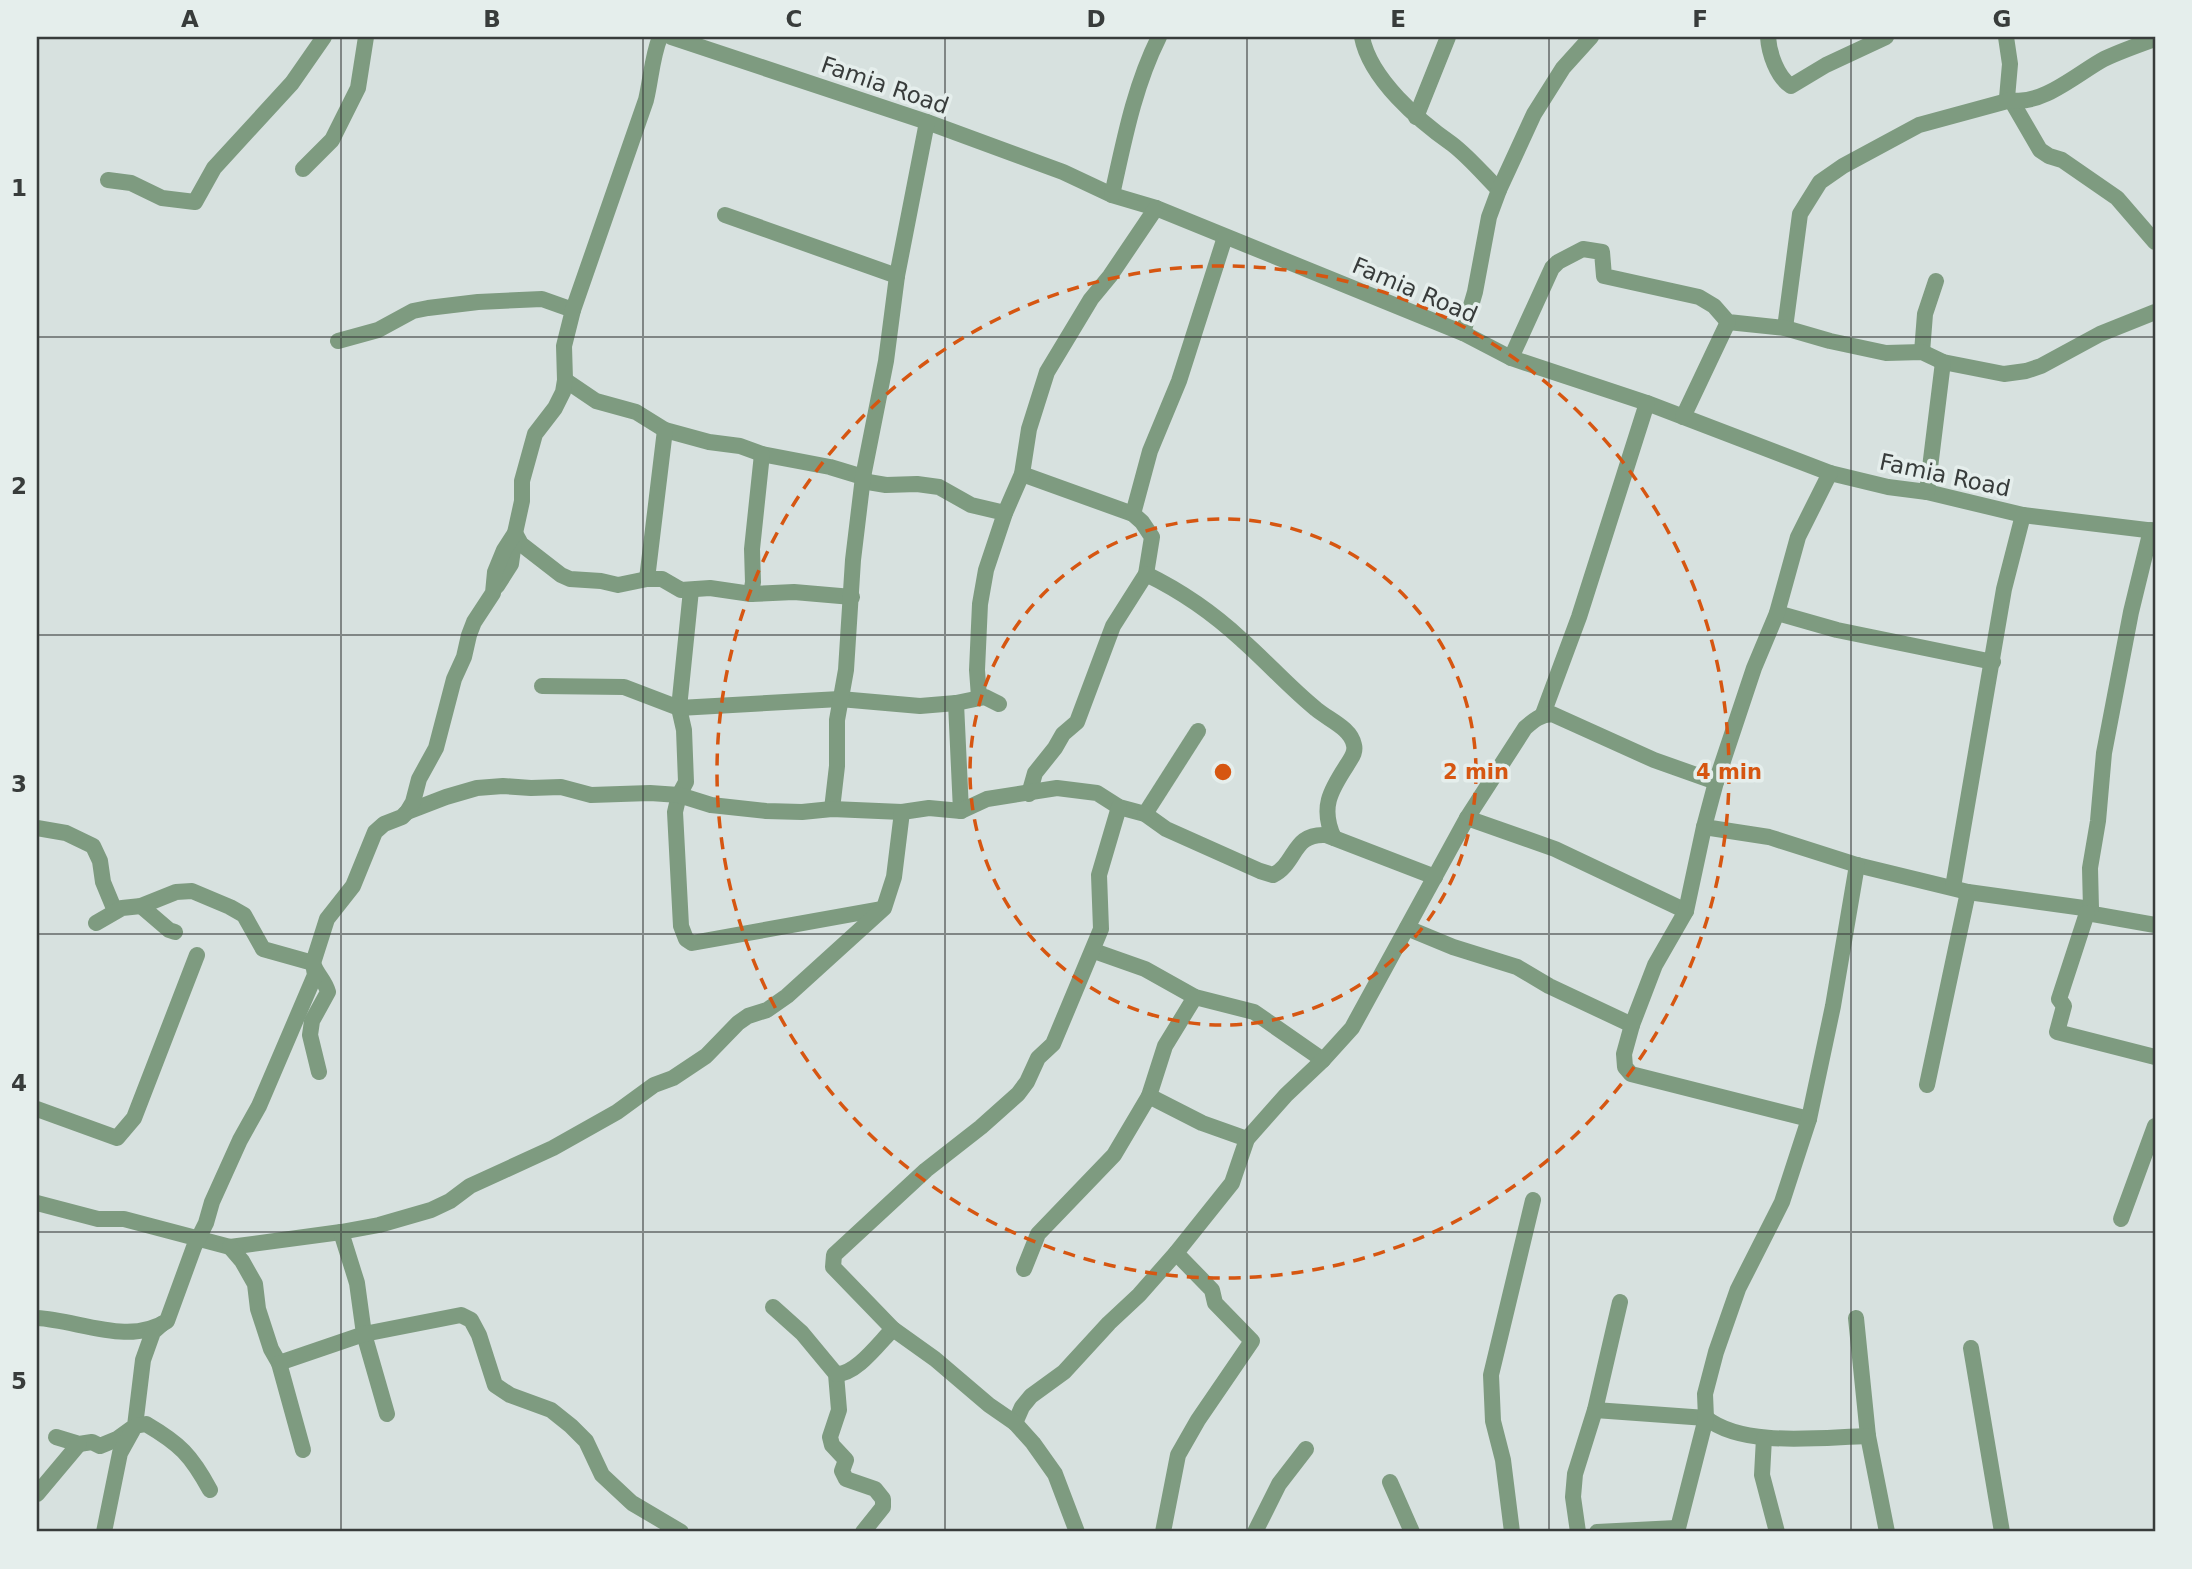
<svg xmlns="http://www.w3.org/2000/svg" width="2192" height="1569" viewBox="0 0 2192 1569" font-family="'DejaVu Sans',sans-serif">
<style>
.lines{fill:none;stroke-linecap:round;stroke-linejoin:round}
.minor{stroke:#7e9b80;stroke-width:16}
.grid{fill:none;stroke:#383c3b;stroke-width:2;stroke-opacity:0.55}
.ring{fill:none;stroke:#d65611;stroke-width:3.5;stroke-dasharray:12 9}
.labels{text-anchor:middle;stroke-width:7;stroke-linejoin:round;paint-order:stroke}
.street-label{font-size:23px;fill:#383c3b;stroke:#e5eeec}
.centre{fill:#d65611;stroke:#e5eeec;stroke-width:3.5}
.ring-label{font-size:21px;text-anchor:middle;font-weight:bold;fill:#d65611;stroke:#e5eeec;stroke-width:7;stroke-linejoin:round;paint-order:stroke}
.neatline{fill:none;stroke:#383c3b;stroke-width:2.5}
.grid-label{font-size:23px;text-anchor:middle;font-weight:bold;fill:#383c3b}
</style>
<rect width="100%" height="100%" fill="#d7e1df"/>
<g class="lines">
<g class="minor">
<path d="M671,37L927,122L1063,172L1112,195L1156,208L1463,333L1511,358L1647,403L1830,473L1888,487L1927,492L2023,515L2155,531"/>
<path d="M1362,37C1370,79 1419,121 1452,144C1469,157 1484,175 1499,190"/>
<path d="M1768,37C1769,53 1777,77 1791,86L1826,65L1886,37"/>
<path d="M2006,37L2010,64L2007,98L2011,100L2040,150L2049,156L2062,160L2117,198L2155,242"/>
<path d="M1416,117L1448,37"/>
<path d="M303,169L332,140L358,88L366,37"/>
<path d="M108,180L131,183L162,198L195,202L214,168L292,83L324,37"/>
<path d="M1112,195C1124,141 1134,87 1159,37"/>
<path d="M725,215L897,276"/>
<path d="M1785,328L1800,214L1820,182L1843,166L1919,125L2011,100C2042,106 2078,73 2104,59C2121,51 2138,45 2155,39"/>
<path d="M1463,333L1475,292L1489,217L1499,190L1534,114L1563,68L1591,37"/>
<path d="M338,341L378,330L413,311L428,308L478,302L542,299L573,310"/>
<path d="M1922,352L1925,314L1936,281"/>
<path d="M1511,358L1552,268L1558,262L1583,249L1602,252L1604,276L1699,297L1714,306L1728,322L1785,328L1830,341L1886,353L1922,352L1943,362L2004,374L2026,371L2041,366L2100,334L2155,312"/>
<path d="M565,380L596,401L636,412L665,430L709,442L740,446L762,454L830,467L863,477L868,482L886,485L917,484L939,487L971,505L1005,513"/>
<path d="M1683,417L1728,322"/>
<path d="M1022,474L1133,514L1142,522L1152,537L1146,574L1113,626L1077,722L1063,734L1055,748L1035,773L1029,794"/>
<path d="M1927,492L1943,362"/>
<path d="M1133,514L1150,451L1179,381L1225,237"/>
<path d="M515,533L521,544L561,575L570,579L601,581L618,585L647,579H662L681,590L710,588L751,594L794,592L852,597"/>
<path d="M1146,574C1181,591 1213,613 1242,640C1267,662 1290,688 1316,709C1329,720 1351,728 1354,745C1356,753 1351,758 1347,765C1330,791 1320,808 1334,838"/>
<path d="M647,579L665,430"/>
<path d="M497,586L511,564L515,535"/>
<path d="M691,590L679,708L684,730L686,782L679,795L675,812L681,926L686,939L692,943L881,909"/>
<path d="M751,594L753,582L752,549L762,454"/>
<path d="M1777,613L1837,630L1993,662"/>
<path d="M542,686L624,687L679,708L840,699L920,706L956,703L985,697L999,704"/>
<path d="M979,697L977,670L980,604L986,570L1005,513L1022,474L1029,429L1047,372L1091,299L1110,276L1156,208"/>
<path d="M956,703L961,811"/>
<path d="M1543,714L1579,617L1647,403"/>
<path d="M832,809L837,766V720L846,670L853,560L863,477L886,361L897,276L927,122"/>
<path d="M407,812L446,797L477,788L503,786L531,788L561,787L591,795L650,793L679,795L711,805L766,811L802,812L832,809L902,812L929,808L961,811L987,799L1057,788L1097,793L1119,807L1145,814L1166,829L1260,871L1273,875C1297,863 1292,833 1326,835L1435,877"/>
<path d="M1145,814L1198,731"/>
<path d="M1467,818L1555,849L1686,911"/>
<path d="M1704,827L1769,837L1857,865L1968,892L2091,909L2087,913L2155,925"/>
<path d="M37,828L66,833L93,846L100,861L103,882L115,911"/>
<path d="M1953,887L2004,589L2023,515"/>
<path d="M141,906L169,930L175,932"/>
<path d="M2091,909L2090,868L2098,821L2104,753L2131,612L2151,530"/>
<path d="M2087,913L2059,999L2064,1006L2057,1032L2155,1057"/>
<path d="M96,923L122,908L141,906L176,892L192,891L230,907L244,915L263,949L313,963C316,974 325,980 328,992L312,1021L310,1035L319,1072"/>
<path d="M1407,928L1453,947L1517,967L1549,986L1632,1025"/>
<path d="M1094,951L1145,969L1195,997L1254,1012L1323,1060"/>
<path d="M1195,997L1165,1046L1149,1096L1202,1123L1247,1139"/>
<path d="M1927,1085L1968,892"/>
<path d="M37,1109L117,1138L134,1118L197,955"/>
<path d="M1809,1119L1631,1074L1625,1067L1624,1054L1632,1025L1655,965L1686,911L1704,827L1716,782L1754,668L1777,613L1798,537L1830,473"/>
<path d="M37,1203L98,1219H124L230,1247L341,1232L379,1225L431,1210L450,1201L470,1186L553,1148L617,1112L654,1085L673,1078L706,1056L738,1023L748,1016L767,1010L787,996L884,908L894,877L902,812"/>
<path d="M2121,1219L2155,1126"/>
<path d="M341,1232L357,1283L364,1334L387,1414"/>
<path d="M230,1247L242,1261L255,1284L258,1309L271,1349L279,1363L364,1334L461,1315L471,1320L479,1335L495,1385L510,1395L551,1410L571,1426L586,1441L602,1475L632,1503L681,1532"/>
<path d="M1024,1269L1038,1234L1114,1155L1149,1096"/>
<path d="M773,1307L802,1333L836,1374L839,1410L830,1437L832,1445L846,1460L842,1471L846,1479L875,1489L883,1499V1507L863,1532"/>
<path d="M37,1318C78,1320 129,1346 167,1321L194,1247L206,1223L212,1202L240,1140L259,1106L315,975L313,963L327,919L353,886L375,832L384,824L402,817L407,812L413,802L419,779L436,748L454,679L464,657L469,635L474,622L493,593L495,572L504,550L515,533L522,501V481L535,434L555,408L563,392L565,380L564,346L573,310L646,100C651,79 652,57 660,37"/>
<path d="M1856,1318L1868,1436L1887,1532"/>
<path d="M1971,1348L2002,1532"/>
<path d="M279,1363L303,1450"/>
<path d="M836,1374C856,1375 879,1343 893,1329"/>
<path d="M1595,1410L1706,1418C1744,1448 1821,1437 1868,1436"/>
<path d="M1015,1423L1022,1407L1031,1396L1064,1372L1109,1323L1139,1295L1176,1253L1232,1183L1247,1139L1286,1095L1323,1060L1352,1028L1467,818L1525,728C1534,720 1540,715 1552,714L1654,760L1716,782"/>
<path d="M56,1437L79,1444L92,1442L100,1446L117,1439L135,1426L143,1360L153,1332L162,1324"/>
<path d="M1764,1438L1762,1475L1777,1532"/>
<path d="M1390,1482L1412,1532"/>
<path d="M37,1494L79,1444"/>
<path d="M104,1532L120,1453L135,1426L146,1424C180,1444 191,1455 210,1490"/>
<path d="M1077,1532L1055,1474L1033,1443L1015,1423L989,1405L935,1359L893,1329L833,1267L834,1255L926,1170L981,1127L1018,1094L1027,1082L1038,1058L1053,1044L1101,929L1099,875L1119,807"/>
<path d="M1163,1532L1178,1455L1198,1420L1252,1341L1215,1303L1212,1290L1176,1253"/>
<path d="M1255,1532L1279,1484L1306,1449"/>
<path d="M1512,1532L1503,1460L1493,1421L1491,1375L1533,1200"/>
<path d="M1578,1532L1573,1497L1575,1474L1595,1410L1620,1302"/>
<path d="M1597,1532L1676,1528"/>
<path d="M1677,1532L1706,1418L1705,1394L1716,1352L1738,1289L1782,1202L1809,1119L1833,1006L1857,865"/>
</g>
</g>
<path class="grid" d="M341,37V1532M643,37V1532M945,37V1532M1247,37V1532M1549,37V1532M1851,37V1532M37,337H2155M37,635H2155M37,934H2155M37,1232H2155"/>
<g class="ring">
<circle cx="1223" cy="772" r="253"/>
<circle cx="1223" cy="772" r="506"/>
</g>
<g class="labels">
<g class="street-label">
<text transform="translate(885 85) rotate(19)" y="8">Famia Road</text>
<text transform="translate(1415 290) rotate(23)" y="8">Famia Road</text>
<text transform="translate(1945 475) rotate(12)" y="8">Famia Road</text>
</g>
</g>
<circle cx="1223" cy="772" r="10" class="centre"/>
<g class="ring-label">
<text x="1476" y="779">2 min</text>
<text x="1729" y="779">4 min</text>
</g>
<rect width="2192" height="1569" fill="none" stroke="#e5eeec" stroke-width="77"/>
<rect x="38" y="38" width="2116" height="1492" class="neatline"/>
<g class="grid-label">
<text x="190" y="27">A</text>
<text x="492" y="27">B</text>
<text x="794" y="27">C</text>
<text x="1096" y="27">D</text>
<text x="1398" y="27">E</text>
<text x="1700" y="27">F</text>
<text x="2002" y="27">G</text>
<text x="19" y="196">1</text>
<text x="19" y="494">2</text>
<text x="19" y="792">3</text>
<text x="19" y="1091">4</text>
<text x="19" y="1389">5</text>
</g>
</svg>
